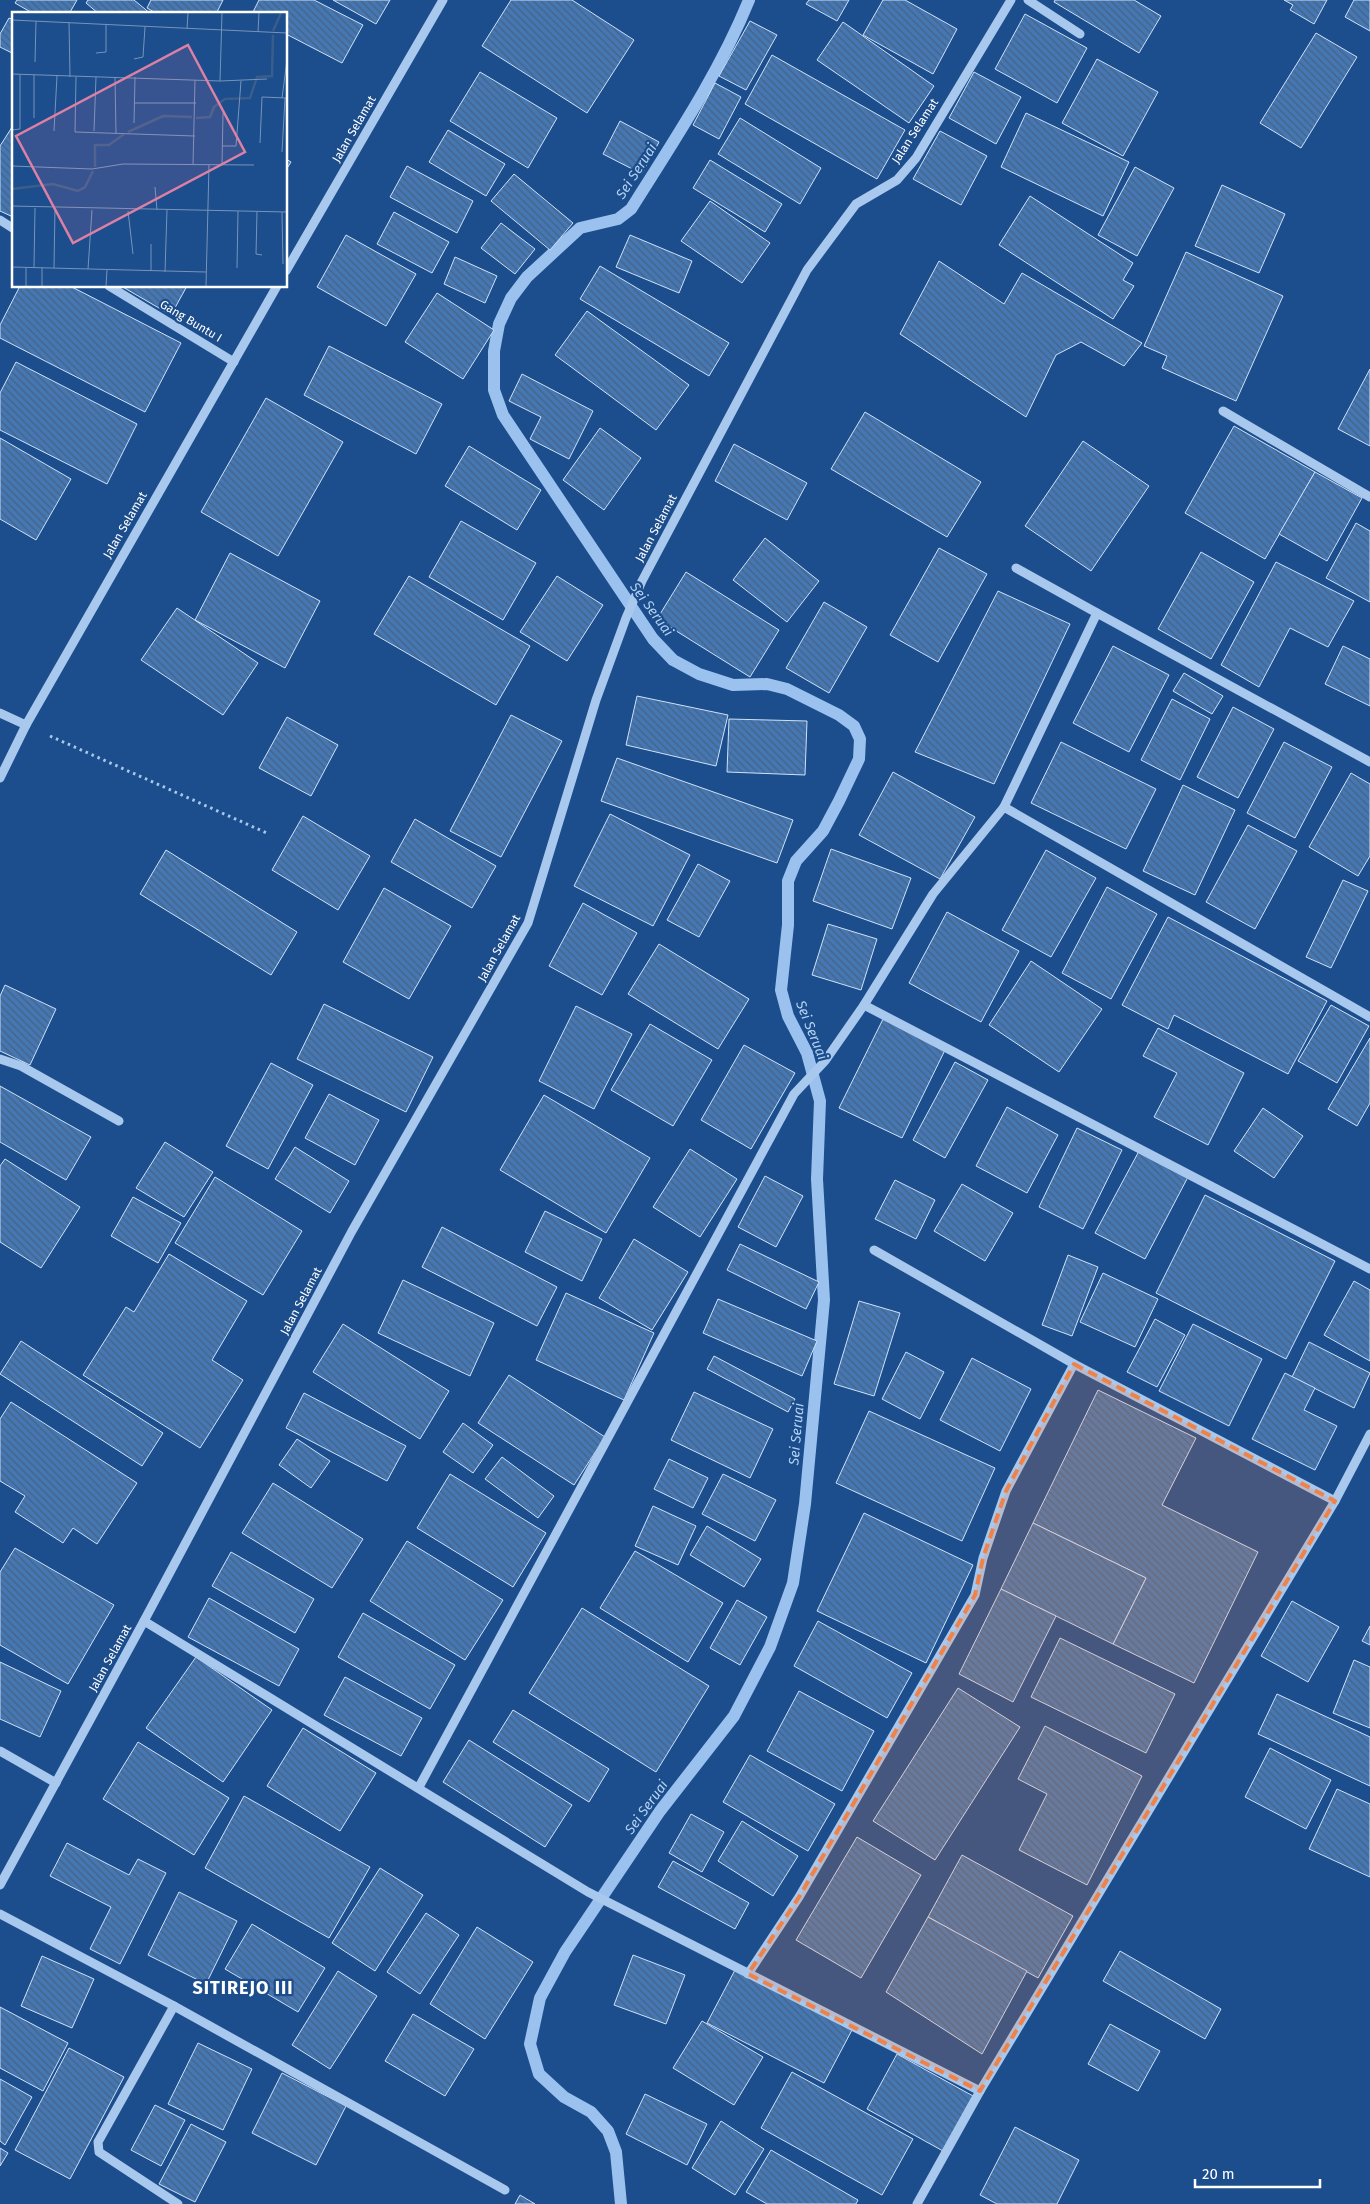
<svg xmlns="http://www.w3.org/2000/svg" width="1370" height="2204" viewBox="0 0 1370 2204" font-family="'Fira Sans',sans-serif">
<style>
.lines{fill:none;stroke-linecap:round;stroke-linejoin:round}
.stream{stroke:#9bc2ef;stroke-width:12}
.building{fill:url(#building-back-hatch);stroke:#cee2f9}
.path{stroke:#a8c8ed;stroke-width:3;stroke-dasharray:2.5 4;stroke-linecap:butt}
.minor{stroke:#a8c8ed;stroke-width:9}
.marked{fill:#ee8249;fill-opacity:0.2;stroke:#ee8249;stroke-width:4;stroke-dasharray:10 6;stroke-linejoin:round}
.labels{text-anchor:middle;stroke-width:4.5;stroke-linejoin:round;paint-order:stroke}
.street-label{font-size:12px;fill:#fff;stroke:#1c4d8c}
.water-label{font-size:14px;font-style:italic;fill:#b4d2f4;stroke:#1c4d8c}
.district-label{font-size:18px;font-weight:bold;letter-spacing:1px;fill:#fff;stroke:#1c4d8c}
.inset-river{fill:none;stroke:#3a5e8b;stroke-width:2.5}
.inset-road{fill:none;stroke:#7794ba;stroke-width:1}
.view{fill:#dd80a5;fill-opacity:0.15;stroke:#dd80a5;stroke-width:2.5}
.inset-edge{fill:none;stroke:#fff;stroke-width:2.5}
</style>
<defs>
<pattern id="building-back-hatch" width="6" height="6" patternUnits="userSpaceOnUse" patternTransform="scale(1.25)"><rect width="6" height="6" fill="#4477b4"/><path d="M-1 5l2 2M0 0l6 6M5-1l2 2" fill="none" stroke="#486280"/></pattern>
</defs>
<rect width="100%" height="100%" fill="#1c4d8c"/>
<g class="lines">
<path class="stream" d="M621,2204L616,2152L608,2131L591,2112L564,2097L539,2074L530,2044L540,1998L565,1952L660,1811L734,1716L770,1647L793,1583L805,1504L824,1300L817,1179L820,1101L807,1053L788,1016L781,990L788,925V881L796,861L823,831L839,801L859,759L860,739L854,726L839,715L787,689L767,684L733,685L699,674L673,660L653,639L503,415L494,390V351L499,324L511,298L527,277L580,228L618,219L631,209C673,142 719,74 749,0"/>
</g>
<g class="building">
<path d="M17,0H77L69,14H34L15,3Z"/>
<path d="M88,0H134L151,14H99L86,3Z"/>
<path d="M151,0H223L216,14H158L147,8Z"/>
<path d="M259,0H314L363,25L342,63L286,34V14H252Z"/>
<path d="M333,0H390L376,24Z"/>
<path d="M511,0H572L634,40L587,113L482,46Z"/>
<path d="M809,0H849L837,21L806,4Z"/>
<path d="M883,0H905L957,29L933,74L863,35Z"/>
<path d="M1055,0H1134L1161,16L1139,53L1054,2Z"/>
<path d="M1284,0H1327L1314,24L1290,10L1293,5Z"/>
<path d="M1354,0H1370V31L1345,17Z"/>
<path d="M1025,14L1087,48L1057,103L995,69Z"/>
<path d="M9,18L14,20V54L0,47V34Z"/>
<path d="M750,21L777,35L746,90L719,76Z"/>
<path d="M843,22L934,86L909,123L817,60Z"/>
<path d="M1316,33L1357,57L1301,148L1260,123Z"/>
<path d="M772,55L905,130L877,179L745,104Z"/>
<path d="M1097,59L1158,92L1123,156L1062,123Z"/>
<path d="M480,72L557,118L528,168L450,121Z"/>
<path d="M974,72L1021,97L996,144L949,118Z"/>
<path d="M715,83L741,97L719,139L693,125Z"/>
<path d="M1026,113L1129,162L1103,216L1001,167Z"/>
<path d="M740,118L821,168L800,204L718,154Z"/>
<path d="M620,121L659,142L642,174L603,154Z"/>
<path d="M14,124V216L13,217L0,211V146Z"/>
<path d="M448,130L505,164L486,196L429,162Z"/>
<path d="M940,131L987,156L961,205L913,179Z"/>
<path d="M286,159L291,162L286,170Z"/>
<path d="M710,160L782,204L765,232L693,188Z"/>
<path d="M407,166L473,201L457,233L390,197Z"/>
<path d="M1135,167L1174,188L1137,256L1098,235Z"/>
<path d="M514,174L573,223L550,250L491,201Z"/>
<path d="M1222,185L1285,214L1259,273L1195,246Z"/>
<path d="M1030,196L1133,263L1123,280L1134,286L1113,319L999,245Z"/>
<path d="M710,201L770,243L742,283L681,241Z"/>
<path d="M394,212L449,242L432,273L377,244Z"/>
<path d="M501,223L535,249L515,274L481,248Z"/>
<path d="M346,235L416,274L386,326L317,287Z"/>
<path d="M630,235L692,261L679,293L616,267Z"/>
<path d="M1186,252L1283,296L1236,401L1162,368L1167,356L1144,346Z"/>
<path d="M455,257L497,276L485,303L444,284Z"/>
<path d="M939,261L1004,304L1022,273L1142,343L1124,366L1081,342L1056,355L1026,417L900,334Z"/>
<path d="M600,266L729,343L709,376L580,299Z"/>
<path d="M20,286H70L181,343L145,412L0,338V325Z"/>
<path d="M121,286H187L171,315Z"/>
<path d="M437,293L494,330L463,379L405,342Z"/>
<path d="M587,311L689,385L656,430L555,355Z"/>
<path d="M329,346L442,404L416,454L304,395Z"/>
<path d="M16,362L137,424L107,484L0,430V393Z"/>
<path d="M1370,369V446L1338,429Z"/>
<path d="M522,374L593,411L569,459L530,439L541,417L509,401Z"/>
<path d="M266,398L343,442L278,556L201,512Z"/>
<path d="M865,412L981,482L947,537L831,469Z"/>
<path d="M1234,426L1315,472L1265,559L1185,513Z"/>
<path d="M600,428L641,458L604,510L563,480Z"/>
<path d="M0,438L71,479L36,540L0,519Z"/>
<path d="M1083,441L1149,486L1091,571L1025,526Z"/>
<path d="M734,444L807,483L787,520L715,481Z"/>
<path d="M469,446L541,490L517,530L445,486Z"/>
<path d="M1315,472L1362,498L1327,561L1279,534Z"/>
<path d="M461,521L536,563L503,620L429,577Z"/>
<path d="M1356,523L1370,531V602L1326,578Z"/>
<path d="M765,538L819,581L787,622L733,580Z"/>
<path d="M939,548L987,574L938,662L890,635Z"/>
<path d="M1201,552L1254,582L1211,659L1158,629Z"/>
<path d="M230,553L320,601L285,668L195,620Z"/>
<path d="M1276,562L1354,601L1328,647L1290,628L1259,687L1221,665Z"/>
<path d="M686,572L779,630L750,677L657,619Z"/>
<path d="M409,576L530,646L496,705L374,634Z"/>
<path d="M557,576L603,605L567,661L520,632Z"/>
<path d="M998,591L1070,624L994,784L915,752Z"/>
<path d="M824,602L867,627L829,693L786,668Z"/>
<path d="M177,608L258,663L223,715L141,660Z"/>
<path d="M1113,646L1169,675L1129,752L1073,723Z"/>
<path d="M1343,646L1370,659V706L1325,684Z"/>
<path d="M1184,673L1223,696L1212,714L1173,691Z"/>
<path d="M637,696L728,715L716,766L626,745Z"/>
<path d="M1172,699L1210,719L1180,780L1141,760Z"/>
<path d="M1233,707L1274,729L1238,798L1197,777Z"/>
<path d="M511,715L562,741L501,857L450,831Z"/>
<path d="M287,717L338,745L311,796L259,768Z"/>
<path d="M729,719L807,721L805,775L727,772Z"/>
<path d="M1061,742L1156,789L1126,849L1031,803Z"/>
<path d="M1284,742L1332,767L1295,838L1247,813Z"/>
<path d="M617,758L793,820L777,863L601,801Z"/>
<path d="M893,772L975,817L940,879L859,835Z"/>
<path d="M1351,773L1370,784V856L1358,876L1309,847Z"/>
<path d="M1183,785L1235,810L1195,895L1143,871Z"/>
<path d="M610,814L690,855L653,926L574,886Z"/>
<path d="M303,816L370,856L338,910L272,870Z"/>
<path d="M415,819L496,866L472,908L391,862Z"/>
<path d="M1248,825L1297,851L1255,929L1206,902Z"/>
<path d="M831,849L911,878L892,929L813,901Z"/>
<path d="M166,850L297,932L271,975L140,894Z"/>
<path d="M1046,850L1096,878L1051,957L1002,930Z"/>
<path d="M698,864L730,881L699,937L667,920Z"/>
<path d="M1343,880L1368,891L1331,968L1306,957Z"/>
<path d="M1107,887L1157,914L1111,999L1062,973Z"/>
<path d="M384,888L451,926L409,999L343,962Z"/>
<path d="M583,903L637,933L602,995L549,966Z"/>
<path d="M947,912L1019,951L981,1022L909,983Z"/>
<path d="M1168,917L1327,1001L1288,1074L1174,1015L1168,1029L1122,1005Z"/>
<path d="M828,924L877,939L861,990L812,975Z"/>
<path d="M659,944L749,999L718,1049L628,994Z"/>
<path d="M1031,961L1102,1009L1059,1072L989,1025Z"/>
<path d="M5,985L56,1009L30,1065L0,1051V996Z"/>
<path d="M324,1004L433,1057L406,1112L297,1059Z"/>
<path d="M1331,1005L1369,1026L1337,1083L1298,1061Z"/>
<path d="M576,1006L632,1034L594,1109L539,1081Z"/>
<path d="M884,1017L946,1048L902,1138L839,1108Z"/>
<path d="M650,1024L712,1060L673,1126L611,1090Z"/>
<path d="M1158,1028L1244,1073L1208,1145L1154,1117L1177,1073L1143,1056Z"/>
<path d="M1370,1038V1103L1357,1126L1328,1109Z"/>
<path d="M744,1045L795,1073L751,1149L701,1120Z"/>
<path d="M955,1062L988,1080L945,1158L913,1140Z"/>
<path d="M271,1063L313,1085L268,1169L226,1146Z"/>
<path d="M0,1086L91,1137L66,1180L0,1142Z"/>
<path d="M329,1094L379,1120L355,1165L305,1138Z"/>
<path d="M544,1095L650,1158L606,1233L500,1170Z"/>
<path d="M1007,1107L1058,1135L1027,1193L976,1166Z"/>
<path d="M1263,1108L1303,1136L1274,1178L1234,1151Z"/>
<path d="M1077,1128L1122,1150L1083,1229L1039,1207Z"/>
<path d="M165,1142L213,1172L184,1217L136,1188Z"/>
<path d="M295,1147L349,1181L330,1213L275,1179Z"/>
<path d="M690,1149L737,1179L700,1237L653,1207Z"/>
<path d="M1139,1151L1188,1177L1145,1259L1095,1233Z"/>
<path d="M5,1159L80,1207L41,1268L0,1242V1166Z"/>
<path d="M765,1176L803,1196L776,1247L738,1227Z"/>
<path d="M215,1177L302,1231L263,1295L175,1243Z"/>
<path d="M895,1180L935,1200L916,1239L875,1219Z"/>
<path d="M962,1184L1013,1213L985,1261L934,1231Z"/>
<path d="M1205,1195L1335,1261L1286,1359L1156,1293Z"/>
<path d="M133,1197L181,1223L158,1263L111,1236Z"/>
<path d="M545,1211L602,1239L582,1281L525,1252Z"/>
<path d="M442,1227L557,1287L537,1326L422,1267Z"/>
<path d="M634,1239L688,1272L652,1330L599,1298Z"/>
<path d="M740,1244L819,1282L806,1309L727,1270Z"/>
<path d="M169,1254L247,1301L212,1360L243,1380L200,1448L83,1375L126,1307L134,1312Z"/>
<path d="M1068,1255L1098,1267L1072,1336L1042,1325Z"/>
<path d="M1103,1273L1158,1299L1135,1347L1080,1322Z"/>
<path d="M403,1280L494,1323L470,1376L378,1333Z"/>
<path d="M1354,1281L1370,1290V1361L1324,1335Z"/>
<path d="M566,1293L654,1333L624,1400L536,1360Z"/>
<path d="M718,1299L817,1341L802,1376L703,1333Z"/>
<path d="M859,1301L900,1313L874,1396L834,1384Z"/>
<path d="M1155,1319L1185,1335L1157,1387L1127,1372Z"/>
<path d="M343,1324L449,1391L420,1439L313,1372Z"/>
<path d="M1193,1324L1262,1359L1229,1426L1159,1391Z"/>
<path d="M21,1341L163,1433L142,1466L0,1374Z"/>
<path d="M1309,1342L1370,1373L1354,1408L1292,1377Z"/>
<path d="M906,1352L944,1372L920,1419L882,1399Z"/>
<path d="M714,1356L795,1399L788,1412L707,1369Z"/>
<path d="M972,1358L1031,1389L1000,1451L940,1420Z"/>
<path d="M1285,1373L1315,1388L1304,1410L1337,1426L1315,1470L1252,1439Z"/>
<path d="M509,1375L605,1437L574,1485L478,1423Z"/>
<path d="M1098,1390L1196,1438L1162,1505L1258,1552L1194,1683L1113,1644L1146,1578L1033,1523Z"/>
<path d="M694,1392L773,1429L750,1478L671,1440Z"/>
<path d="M304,1393L406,1446L387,1481L286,1428Z"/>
<path d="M11,1402L137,1483L97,1544L73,1528L63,1543L15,1512L25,1496L0,1481V1419Z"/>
<path d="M869,1411L995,1468L962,1541L836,1483Z"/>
<path d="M463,1423L493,1445L473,1473L443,1452Z"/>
<path d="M297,1439L330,1461L311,1488L279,1465Z"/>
<path d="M502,1457L554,1496L538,1518L485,1479Z"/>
<path d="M669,1459L708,1478L693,1508L654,1489Z"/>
<path d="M450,1474L546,1533L513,1587L417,1528Z"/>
<path d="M723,1474L776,1500L755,1541L702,1514Z"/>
<path d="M273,1483L363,1539L332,1588L242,1533Z"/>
<path d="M653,1506L696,1526L678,1565L635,1546Z"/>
<path d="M864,1513L973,1565L926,1663L817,1611Z"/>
<path d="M1033,1523L1146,1578L1113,1644L1001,1589Z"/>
<path d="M707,1526L761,1559L744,1587L690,1555Z"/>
<path d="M407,1541L503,1600L465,1660L370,1601Z"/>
<path d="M15,1548L114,1605L68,1684L0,1645V1572Z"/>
<path d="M635,1551L723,1603L688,1662L600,1608Z"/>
<path d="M231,1552L314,1599L295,1633L212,1586Z"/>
<path d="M1001,1589L1056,1616L1013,1702L959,1674Z"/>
<path d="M209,1598L299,1649L279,1686L188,1637Z"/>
<path d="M737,1600L767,1617L740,1665L710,1648Z"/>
<path d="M1292,1601L1339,1627L1308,1682L1261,1656Z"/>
<path d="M582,1608L709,1686L656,1772L529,1693Z"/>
<path d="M363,1613L455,1665L430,1709L338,1657Z"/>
<path d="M818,1621L912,1673L887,1718L794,1666Z"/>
<path d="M1370,1626V1645L1362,1641Z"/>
<path d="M1060,1638L1175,1694L1146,1753L1031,1697Z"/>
<path d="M196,1657L272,1710L223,1782L146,1728Z"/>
<path d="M1354,1660L1370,1667V1728L1333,1713Z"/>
<path d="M0,1662L61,1691L40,1737L0,1719Z"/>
<path d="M345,1677L422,1718L401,1756L324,1715Z"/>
<path d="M958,1688L1020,1727L935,1860L873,1821Z"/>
<path d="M799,1691L874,1731L842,1791L767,1751Z"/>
<path d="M1277,1694L1370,1737V1786L1258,1734Z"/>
<path d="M513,1710L609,1769L589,1802L493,1742Z"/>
<path d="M1045,1726L1142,1776L1087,1885L1019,1850L1047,1794L1018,1779Z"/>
<path d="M303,1728L376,1773L340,1831L267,1786Z"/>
<path d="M469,1740L572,1805L545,1847L443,1782Z"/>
<path d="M138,1742L229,1798L194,1855L103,1799Z"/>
<path d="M1270,1748L1331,1780L1306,1829L1245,1797Z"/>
<path d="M750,1755L835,1804L808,1851L723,1802Z"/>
<path d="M1337,1789L1370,1804V1877L1309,1849Z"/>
<path d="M244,1796L370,1867L329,1938L205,1868Z"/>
<path d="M691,1814L724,1832L702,1872L669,1853Z"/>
<path d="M742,1821L798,1856L773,1896L718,1861Z"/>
<path d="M857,1837L921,1875L861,1978L796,1940Z"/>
<path d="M67,1843L129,1875L138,1859L166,1873L120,1964L90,1949L111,1907L50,1876Z"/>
<path d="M962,1855L1073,1916L1038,1978L928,1917Z"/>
<path d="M673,1861L749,1903L735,1929L658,1887Z"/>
<path d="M380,1868L423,1895L375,1971L332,1943Z"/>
<path d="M179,1892L237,1921L206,1984L148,1955Z"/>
<path d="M426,1913L459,1935L420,1994L387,1972Z"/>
<path d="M928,1917L1027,1971L982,2054L886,1992Z"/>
<path d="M252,1924L325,1968L298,2012L225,1969Z"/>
<path d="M477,1927L533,1962L485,2039L430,2004Z"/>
<path d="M1120,1951L1221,2009L1205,2039L1103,1981Z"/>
<path d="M633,1955L685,1975L666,2024L614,2005Z"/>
<path d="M42,1956L94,1979L72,2028L21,2006Z"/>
<path d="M735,1970L852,2030L824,2083L707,2023Z"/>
<path d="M338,1971L377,1996L330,2069L292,2045Z"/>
<path d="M0,2007L68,2043L43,2091L0,2068Z"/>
<path d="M413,2014L474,2049L445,2096L385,2061Z"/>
<path d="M702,2021L763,2057L734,2105L673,2068Z"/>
<path d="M1110,2024L1160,2051L1138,2091L1088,2064Z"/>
<path d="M198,2043L252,2069L223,2130L168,2104Z"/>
<path d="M69,2048L124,2077L70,2179L15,2150Z"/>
<path d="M897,2054L973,2096L943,2151L867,2109Z"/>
<path d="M792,2072L913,2139L882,2195L761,2128Z"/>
<path d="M282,2073L346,2106L316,2165L252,2133Z"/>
<path d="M0,2079L32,2097L5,2145L0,2141Z"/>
<path d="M645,2094L707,2124L687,2165L626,2134Z"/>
<path d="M155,2105L185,2120L161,2166L131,2150Z"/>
<path d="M721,2121L764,2149L735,2195L692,2168Z"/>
<path d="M191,2124L226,2142L195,2202L159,2184Z"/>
<path d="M1015,2127L1079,2160L1057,2204H997L980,2195Z"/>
<path d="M0,2148L8,2153L0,2166Z"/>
<path d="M771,2150L858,2200L856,2204H767L746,2192Z"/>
<path d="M520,2195L535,2204H515Z"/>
</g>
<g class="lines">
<path class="path" d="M50,736L269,834"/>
<g class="minor">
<path d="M1028,0L1080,34"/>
<path d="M0,220L14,229"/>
<path d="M286,271L443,0"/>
<path d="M109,286L234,362"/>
<path d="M1223,411L1370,497"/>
<path d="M1016,568L1097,613"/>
<path d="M0,713L26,725"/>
<path d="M0,778L26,725L277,286"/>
<path d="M1004,807L1370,1017"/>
<path d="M864,1005L1370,1269"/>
<path d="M0,1059L21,1066L119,1121"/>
<path d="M874,1250L1074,1364L1335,1501"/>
<path d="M144,1621L588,1892L980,2091"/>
<path d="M0,1751L56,1783"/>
<path d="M419,1787L794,1094L825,1061L864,1005L933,894L1004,807L1097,613L1370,762"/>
<path d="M0,1885L144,1621L352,1231L528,923L596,700L626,618L642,581L807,270L856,204L897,180L916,158L1011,0"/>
<path d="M0,1914L174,2006L505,2190"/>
<path d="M748,1974L799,1897L975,1595L983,1558L1006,1491L1074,1364"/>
<path d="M174,2006L98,2142L99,2152L178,2204"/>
<path d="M917,2204L980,2091L1335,1501L1370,1434"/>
</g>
</g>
<path class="marked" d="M1074,1364L1335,1501L980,2091L748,1974L799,1897L975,1595L983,1558L1006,1491Z"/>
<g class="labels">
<g class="street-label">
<text transform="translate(354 129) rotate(-60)" y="4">Jalan Selamat</text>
<text transform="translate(915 131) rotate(-57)" y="4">Jalan Selamat</text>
<text transform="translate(191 321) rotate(31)" y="4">Gang Buntu I</text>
<text transform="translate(125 525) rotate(-60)" y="4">Jalan Selamat</text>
<text transform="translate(656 528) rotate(-62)" y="4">Jalan Selamat</text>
<text transform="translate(499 948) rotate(-61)" y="4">Jalan Selamat</text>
<text transform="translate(301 1301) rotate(-62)" y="4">Jalan Selamat</text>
<text transform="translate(110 1658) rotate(-61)" y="4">Jalan Selamat</text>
</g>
<g class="water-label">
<text transform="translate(636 171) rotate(-57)" y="5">Sei Seruai</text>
<text transform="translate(652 609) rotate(54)" y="5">Sei Seruai</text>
<text transform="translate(812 1030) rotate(68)" y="5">Sei Seruai</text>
<text transform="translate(796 1434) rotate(-85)" y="5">Sei Seruai</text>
<text transform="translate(646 1807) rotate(-54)" y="5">Sei Seruai</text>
</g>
<g class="district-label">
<text x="243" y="1994">SITIREJO III</text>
</g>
</g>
<g transform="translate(12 12)">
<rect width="275" height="275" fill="#1c4d8c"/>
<path class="inset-river" d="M261,19L269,1M184,106L198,105L202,95L213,87L238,86L245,65L260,64L261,23M116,120L151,104L180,105M83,155V133H97L112,122M0,177L41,172L66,179L73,175L81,159"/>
<path class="inset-road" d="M0,8L275,21M57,10L58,65M175,17L176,1M246,20L247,1M84,41L94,40V13M122,47L131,45L133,15M23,50L24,9M0,62L208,69L255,67M64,65L63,120L183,124M103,65L104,122M208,69L210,1M270,86L275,48M123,91H184M22,106V63M122,111L123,65M0,118L8,117V63M42,119L45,64M82,119L84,65M248,131L250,85L275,86M210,134H224L229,69M270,140L273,86M181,153L183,68M210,153L211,101M0,154L80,157L111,152L242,153M143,175L145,198M0,194L275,200M116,199L121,242M245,200L244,242L250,243M270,200L271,252M139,232V259M0,255L194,260M22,255L23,196M42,256L43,196M225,256L226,199M76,257L80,198M153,260L155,198M14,274V255M30,274V256M94,274L95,258M194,274L197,153"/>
<path class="view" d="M176,33L233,140L61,231L4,124Z"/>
<rect width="275" height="275" class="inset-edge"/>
</g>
<path d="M1195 2179v8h125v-8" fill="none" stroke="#ffffff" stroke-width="2.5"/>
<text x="1202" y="2179" font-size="15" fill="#ffffff" stroke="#1c4d8c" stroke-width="4" paint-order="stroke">20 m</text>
</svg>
